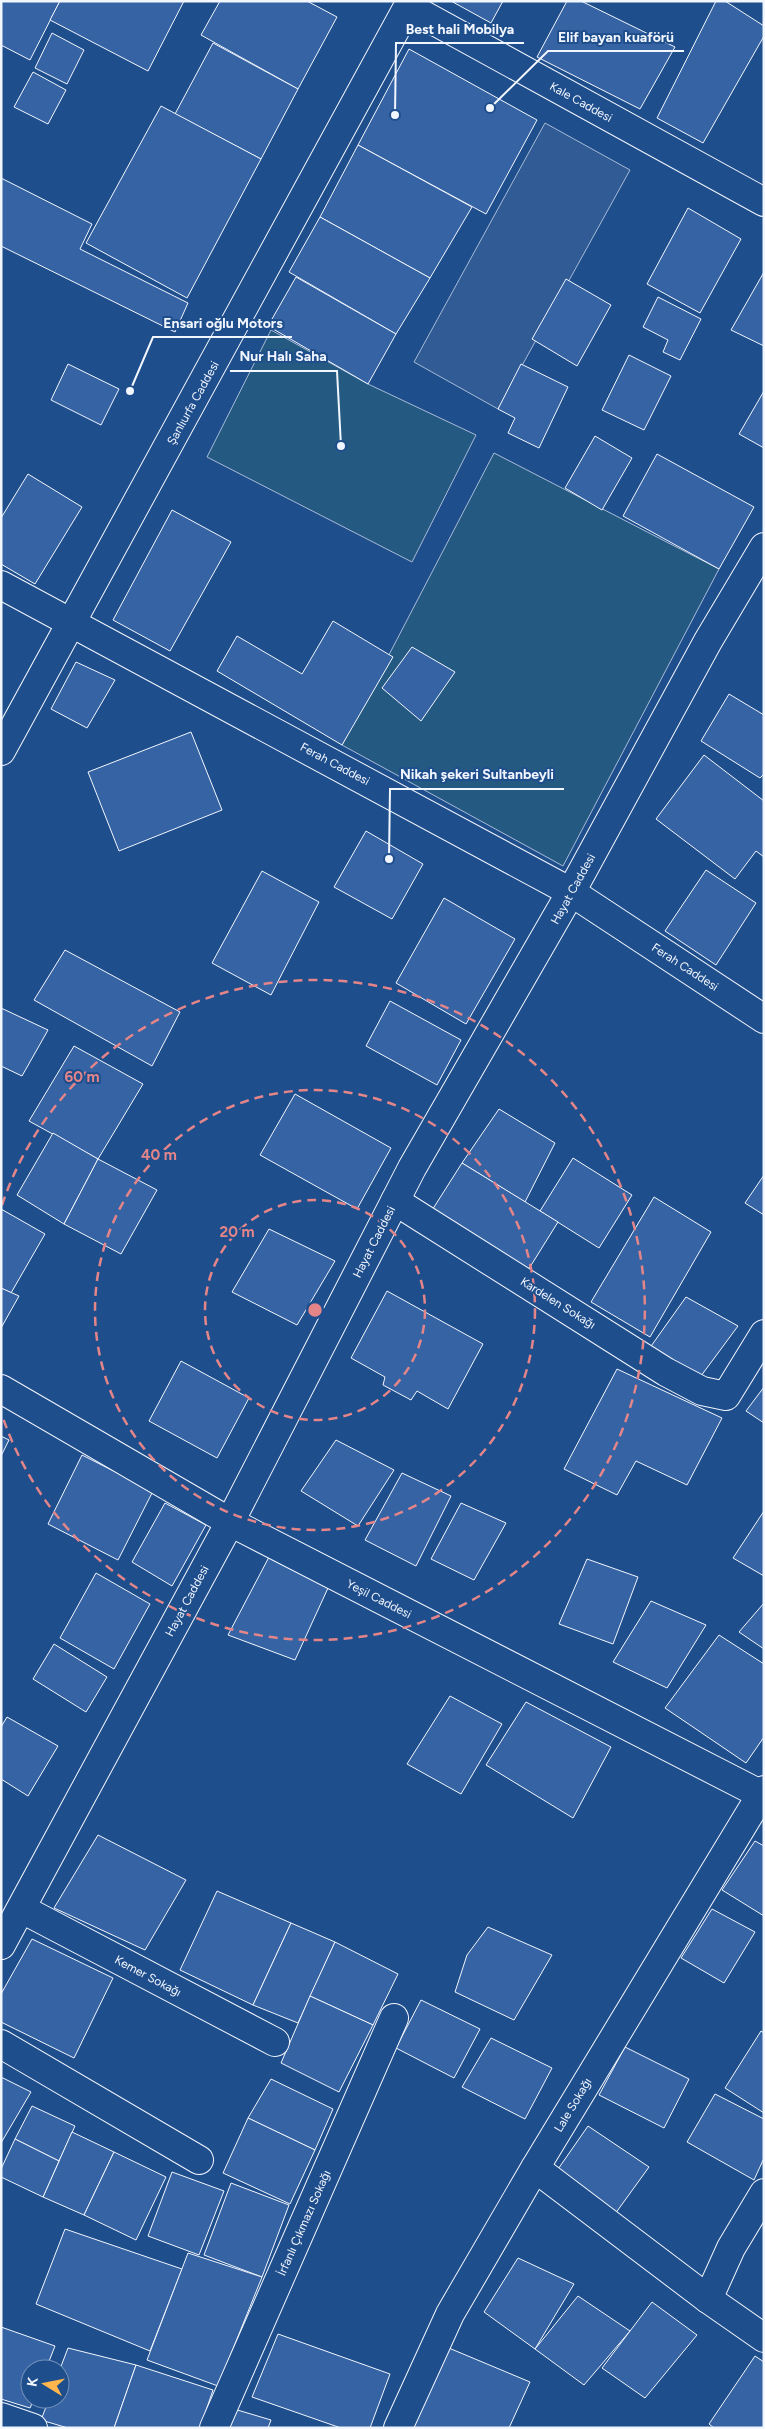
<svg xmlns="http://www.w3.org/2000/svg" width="765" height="2429" viewBox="0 0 765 2429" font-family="Figtree,sans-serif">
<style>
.green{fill:#245a82;stroke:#a8bbd7}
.parking{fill:#305b95;stroke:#a8bbd7}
.building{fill:#3563a3;stroke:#f2f6ff}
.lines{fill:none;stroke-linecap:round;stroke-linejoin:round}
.street-casing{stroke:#f2f6ff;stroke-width:30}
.secondary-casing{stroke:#f2f6ff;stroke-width:30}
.street{stroke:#1f4e8c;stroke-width:28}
.secondary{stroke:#1f4e8c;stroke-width:28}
.ring{fill:none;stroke:#e38589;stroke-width:2.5;stroke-dasharray:9 6}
.labels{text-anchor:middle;stroke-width:4;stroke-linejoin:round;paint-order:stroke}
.street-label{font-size:12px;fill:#f2f6ff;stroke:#1f4e8c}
.centre{fill:#e38589;stroke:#1f4e8c;stroke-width:2.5}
.ring-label{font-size:15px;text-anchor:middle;font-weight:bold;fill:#e38589;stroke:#1f4e8c;stroke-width:4;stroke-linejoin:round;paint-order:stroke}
.leader{fill:none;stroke:#f2f6ff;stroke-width:2}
.callout-dot{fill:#f2f6ff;stroke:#1f4e8c;stroke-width:2}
.callout-label{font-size:14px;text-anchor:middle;font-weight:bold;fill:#f2f6ff;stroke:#1f4e8c;stroke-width:4;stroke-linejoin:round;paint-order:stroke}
</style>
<rect width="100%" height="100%" fill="#1f4e8c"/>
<g class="green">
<path d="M271,330L368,384L476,435L412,562L207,457Z"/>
<path d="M494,453L719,569L563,866L342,745Z"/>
</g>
<path class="parking" d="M545,123L630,170L498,409L414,362Z"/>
<g class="building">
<path d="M1,1H60L30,60L1,45Z"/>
<path d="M60,1H184L148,71L50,20Z"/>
<path d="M220,1H307L337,17L298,89L201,35Z"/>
<path d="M451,1H503L491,23Z"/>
<path d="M567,1H581L675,47L640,109L537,57Z"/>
<path d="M716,1H725L764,26V36L703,143L657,118Z"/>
<path d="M52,33L84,50L67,84L35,68Z"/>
<path d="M213,43L298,89L261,159L175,114Z"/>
<path d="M409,49L537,120L486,214L358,145Z"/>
<path d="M33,72L66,90L48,124L14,107Z"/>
<path d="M161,106L261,159L187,298L86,243Z"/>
<path d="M358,145L472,207L430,278L320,217Z"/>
<path d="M1,178L92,224L80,249L188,303L175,332L1,246Z"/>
<path d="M688,208L741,239L700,313L647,284Z"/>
<path d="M320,217L430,278L396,334L289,272Z"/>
<path d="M764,272V346L731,330Z"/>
<path d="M296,277L396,334L368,384L268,326Z"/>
<path d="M566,279L611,305L577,366L532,339Z"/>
<path d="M658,297L701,319L680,360L663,352L668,340L643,327Z"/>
<path d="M629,355L671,376L644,430L602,410Z"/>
<path d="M68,364L119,389L101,425L51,400Z"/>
<path d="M521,364L568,387L539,448L508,433L515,418L498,409Z"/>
<path d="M764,391V448L739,434Z"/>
<path d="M595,436L632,458L602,510L565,488Z"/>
<path d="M657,454L754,507L719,569L623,516Z"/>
<path d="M28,474L82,507L35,584L1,564V518Z"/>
<path d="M172,510L231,542L170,651L113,620Z"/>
<path d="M333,621L393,657L342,745L217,671L237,636L302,674Z"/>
<path d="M412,647L455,672L421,721L382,688Z"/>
<path d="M76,662L115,680L87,728L51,709Z"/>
<path d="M729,694L764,715V774L760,778L701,741Z"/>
<path d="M191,732L222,810L119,851L88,772Z"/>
<path d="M704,755L764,801V857L756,851L735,879L656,819Z"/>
<path d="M366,831L423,864L392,919L334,887Z"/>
<path d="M706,870L756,903L716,965L665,931Z"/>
<path d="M262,871L319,902L271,995L212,963Z"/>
<path d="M444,898L515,939L466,1024L396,983Z"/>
<path d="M65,950L180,1012L152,1066L34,1000Z"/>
<path d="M390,1001L461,1040L437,1085L366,1046Z"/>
<path d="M1,1008L48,1030L22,1076L1,1066Z"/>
<path d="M74,1046L143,1084L98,1159L29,1121Z"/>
<path d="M295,1094L391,1148L357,1209L260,1155Z"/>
<path d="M499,1109L555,1143L525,1202L462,1163Z"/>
<path d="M53,1133L98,1159L64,1224L17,1195Z"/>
<path d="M573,1158L632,1195L599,1248L540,1211Z"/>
<path d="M98,1159L157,1190L121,1254L64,1224Z"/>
<path d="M462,1163L558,1222L525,1275L429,1215Z"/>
<path d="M764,1175V1215L745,1203Z"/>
<path d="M654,1197L711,1232L650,1337L591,1302Z"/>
<path d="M1,1209L45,1234L11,1293L1,1288Z"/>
<path d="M269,1229L335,1261L297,1325L232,1292Z"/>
<path d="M1,1288L19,1296L1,1328Z"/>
<path d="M387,1291L483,1344L448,1409L417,1391L411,1400L383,1385L385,1377L351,1358Z"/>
<path d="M686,1297L738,1326L698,1380L649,1349Z"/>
<path d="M181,1361L249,1398L217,1458L149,1421Z"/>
<path d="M617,1369L722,1418L687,1485L636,1461L617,1495L564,1469Z"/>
<path d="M764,1387V1423L746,1411Z"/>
<path d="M1,1436L9,1440L1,1456Z"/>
<path d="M336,1440L394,1470L358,1526L301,1491Z"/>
<path d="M82,1455L153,1491L118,1560L48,1524Z"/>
<path d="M402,1473L451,1496L416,1566L365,1540Z"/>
<path d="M165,1503L206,1525L172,1586L132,1562Z"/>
<path d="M461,1503L506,1523L474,1580L431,1559Z"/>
<path d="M764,1511V1576L733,1558Z"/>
<path d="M269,1557L328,1588L295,1660L228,1635Z"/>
<path d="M587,1559L638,1577L613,1644L559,1624Z"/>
<path d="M96,1573L150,1604L114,1669L60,1638Z"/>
<path d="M651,1601L706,1625L667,1688L613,1662Z"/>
<path d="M764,1603V1649L739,1632Z"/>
<path d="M719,1635L764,1664V1737L746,1763L665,1708Z"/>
<path d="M54,1644L107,1677L86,1712L33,1679Z"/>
<path d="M450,1696L502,1724L461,1794L407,1764Z"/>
<path d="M526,1702L611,1747L573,1818L486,1765Z"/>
<path d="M7,1717L58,1746L28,1796L1,1779V1727Z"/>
<path d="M98,1835L186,1880L145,1950L54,1908Z"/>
<path d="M755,1841L764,1846V1916L722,1890Z"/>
<path d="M217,1891L291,1923L253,2005L180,1970Z"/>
<path d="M712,1909L755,1932L724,1983L681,1958Z"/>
<path d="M291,1923L335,1942L298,2023L253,2005Z"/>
<path d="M488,1927L552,1955L514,2020L455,1992L467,1955Z"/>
<path d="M32,1939L113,1978L74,2058L1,2022V1994Z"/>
<path d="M335,1942L398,1974L373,2025L310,1996Z"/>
<path d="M310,1996L373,2025L339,2092L281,2063Z"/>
<path d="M421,2000L480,2029L454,2078L396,2048Z"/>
<path d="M761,2031L764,2033V2113L725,2088Z"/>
<path d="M491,2038L552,2068L525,2119L462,2087Z"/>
<path d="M625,2047L689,2079L664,2128L599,2095Z"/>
<path d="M1,2077L31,2092L1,2143Z"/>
<path d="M271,2079L333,2109L315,2150L248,2118Z"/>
<path d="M715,2094L764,2119V2158L754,2180L687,2142Z"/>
<path d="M32,2106L75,2126L59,2161L15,2139Z"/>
<path d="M248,2118L315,2150L290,2204L223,2173Z"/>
<path d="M588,2126L649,2167L615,2214L556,2172Z"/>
<path d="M72,2132L114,2152L84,2215L43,2197Z"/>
<path d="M15,2139L59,2161L43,2197L1,2177V2169Z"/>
<path d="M114,2152L166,2177L136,2240L84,2215Z"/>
<path d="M172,2172L224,2191L199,2255L148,2236Z"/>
<path d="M231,2183L289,2205L262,2277L204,2255Z"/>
<path d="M65,2229L182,2269L150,2351L36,2304Z"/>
<path d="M188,2253L262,2277L218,2386L147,2360Z"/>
<path d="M518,2258L574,2284L535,2349L484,2312Z"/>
<path d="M578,2296L630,2331L584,2385L535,2349Z"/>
<path d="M652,2302L697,2335L645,2398L602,2368Z"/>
<path d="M1,2327L55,2346L46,2369H30V2399H34L30,2408L1,2399Z"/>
<path d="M278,2334L390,2374L370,2428H341L252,2397Z"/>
<path d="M444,2346L530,2382L509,2428H409Z"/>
<path d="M68,2348L136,2365L114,2428H68L41,2420L49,2399H60V2369Z"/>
<path d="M755,2356L764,2362V2428H714L709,2424Z"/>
<path d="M136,2365L213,2390L200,2428H114Z"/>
<path d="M234,2409L271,2420L268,2428H227Z"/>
</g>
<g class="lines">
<g class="street-casing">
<g id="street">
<path d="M1,585L571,892L764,1019"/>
<path d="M395,1201L666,1372L702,1391L726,1396L764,1334"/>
<path d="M1,1389L230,1522L764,1796"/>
<path d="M22,1909L275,2042"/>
<path d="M1,1945L230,1522L412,1168L571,892L708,641L764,547"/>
<path d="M1,2044L199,2160"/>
<path d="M535,2168L708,2299L764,2338"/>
<path d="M708,2299L731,2248L764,2193"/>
<path d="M1,2417L33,2428"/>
<path d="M214,2428L394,2018"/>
<path d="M398,2428L450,2314L535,2168L764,1790"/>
</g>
</g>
<g class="secondary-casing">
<g id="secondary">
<path d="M409,7L764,202"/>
<path d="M1,751L411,1"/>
</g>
</g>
<use href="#street" class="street"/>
<use href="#secondary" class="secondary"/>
</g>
<g class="ring">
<circle cx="315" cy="1310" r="110"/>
<circle cx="315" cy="1310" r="220"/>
<path d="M2 1205A330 330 0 1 1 2 1415"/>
</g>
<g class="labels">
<g class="street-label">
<text transform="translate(581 102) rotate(29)" y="4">Kale Caddesi</text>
<text transform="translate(193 403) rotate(-61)" y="4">Şanlıurfa Caddesi</text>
<text transform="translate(335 764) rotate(28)" y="4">Ferah Caddesi</text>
<text transform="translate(573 889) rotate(-61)" y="4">Hayat Caddesi</text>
<text transform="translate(685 967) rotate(33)" y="4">Ferah Caddesi</text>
<text transform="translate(374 1242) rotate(-63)" y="4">Hayat Caddesi</text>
<text transform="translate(558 1303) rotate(32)" y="4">Kardelen Sokağı</text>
<text transform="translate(379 1599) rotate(27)" y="4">Yeşil Caddesi</text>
<text transform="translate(187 1601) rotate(-62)" y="4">Hayat Caddesi</text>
<text transform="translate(148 1976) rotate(28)" y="4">Kemer Sokağı</text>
<text transform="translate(573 2105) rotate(-59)" y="4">Lale Sokağı</text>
<text transform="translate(304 2223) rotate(-66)" y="4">İrfanlı Çıkmazı Sokağı</text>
</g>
</g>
<circle cx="315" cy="1310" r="8" class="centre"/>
<g class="ring-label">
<text x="82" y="1082">60 m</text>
<text x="159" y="1160">40 m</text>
<text x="237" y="1237">20 m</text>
</g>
<path class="leader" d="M395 115L396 43H524M490 108L548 51H684M130 391L153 337H292M341 446L337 371H230M389 859L390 789H564"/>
<g class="callout-dot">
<circle cx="395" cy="115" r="5"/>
<circle cx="490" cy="108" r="5"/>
<circle cx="130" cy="391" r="5"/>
<circle cx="341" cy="446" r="5"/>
<circle cx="389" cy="859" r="5"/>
</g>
<g class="callout-label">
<text x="460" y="34">Best hali Mobilya</text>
<text x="616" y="42">Elif bayan kuaförü</text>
<text x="223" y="328">Ensari oğlu Motors</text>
<text x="283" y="361">Nur Halı Saha</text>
<text x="477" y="779">Nikah şekeri Sultanbeyli</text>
</g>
<rect width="765" height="2429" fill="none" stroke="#f2f6ff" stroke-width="5"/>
<g transform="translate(45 2384) rotate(280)"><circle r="24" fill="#1f4e8c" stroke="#7391ba"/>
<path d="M0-4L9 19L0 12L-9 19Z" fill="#ffb74d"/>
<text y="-8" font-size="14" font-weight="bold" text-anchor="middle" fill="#f2f6ff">K</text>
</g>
</svg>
